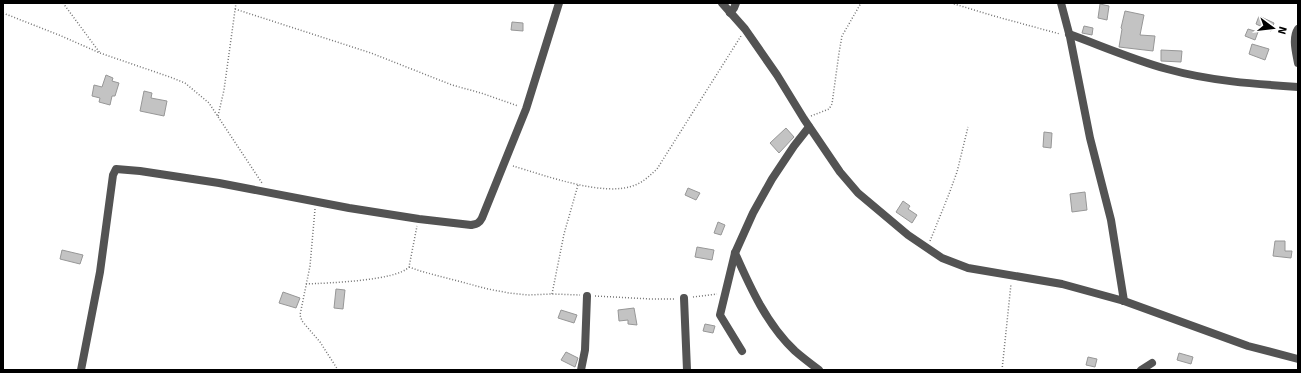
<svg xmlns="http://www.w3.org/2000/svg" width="1301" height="373" viewBox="0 0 1301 373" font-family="Signika,sans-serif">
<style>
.building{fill:#c3c3c3;stroke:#979797}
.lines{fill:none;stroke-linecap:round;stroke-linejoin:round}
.path{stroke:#757575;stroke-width:1.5;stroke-dasharray:1 2;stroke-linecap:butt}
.minor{stroke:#535353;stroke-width:8}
</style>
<rect width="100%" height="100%" fill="#fff"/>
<g class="building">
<path d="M1100,4L1109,6L1107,20L1098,18Z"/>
<path d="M1125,11L1144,15L1140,35L1155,36L1153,51L1119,47L1122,29L1121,28Z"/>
<path d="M1259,16L1274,23L1271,31L1256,24Z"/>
<path d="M512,22L523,23V31L511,30Z"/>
<path d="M1084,26L1093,28L1092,35L1082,33Z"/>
<path d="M1248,29L1258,32L1255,40L1245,36Z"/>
<path d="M1252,44L1269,49L1265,60L1249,54Z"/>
<path d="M1161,50L1182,51L1181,62L1161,61Z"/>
<path d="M106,75L113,78L112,81L119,83L115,96H112L110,105L99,102L100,98L92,96L94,85L102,87Z"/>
<path d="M144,91L152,93L151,98L167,101L164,116L140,111Z"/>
<path d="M786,128L794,137L779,153L770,143Z"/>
<path d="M1044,132L1052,133L1051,148L1043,147Z"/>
<path d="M688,188L700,193L696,200L685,195Z"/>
<path d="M1085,192L1087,210L1072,212L1070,194Z"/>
<path d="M903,201L910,206L908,209L917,215L912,223L896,212Z"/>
<path d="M718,222L725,225L721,235L714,233Z"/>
<path d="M1275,241H1285V251H1292L1291,258L1273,256Z"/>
<path d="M697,247L714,250L712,260L695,257Z"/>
<path d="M62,250L83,255L80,264L60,259Z"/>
<path d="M336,289L345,290L343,309L334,308Z"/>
<path d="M283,292L300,298L296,308L279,303Z"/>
<path d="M634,308L637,325L628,324V320L619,321L618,310Z"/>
<path d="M561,310L577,315L574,323L558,318Z"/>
<path d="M705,324L715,326L713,333L703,331Z"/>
<path d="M566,352L578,358L575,367L561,360Z"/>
<path d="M1179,353L1193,357L1191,364L1177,360Z"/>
<path d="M1088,357L1097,359L1095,367L1086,365Z"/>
</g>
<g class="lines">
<g class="path">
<path d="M63,3L100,53"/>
<path d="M951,3L994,16L1060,34"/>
<path d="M235,9L371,53L452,85L481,93L518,106"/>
<path d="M3,13L59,35L100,53L170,77L185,83L209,103L262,183"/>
<path d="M218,116L224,90L236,3"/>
<path d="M811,116L829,109L832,104L839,53L842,36L861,3"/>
<path d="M513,166C544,175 605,198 635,185C644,182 650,175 657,169L741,36"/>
<path d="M315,209L310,266L300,315L302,321L320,342L338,370"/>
<path d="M930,241L949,194L957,172L968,127"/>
<path d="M409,267L420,271L488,289L509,293L528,295L552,294L580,295"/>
<path d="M306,284C327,283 396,281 409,267L417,226"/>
<path d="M552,294L564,234L578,185"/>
<path d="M595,296L651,299H675"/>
<path d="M693,297L717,294"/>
<path d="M1002,370L1011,284"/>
</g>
<g class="minor">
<path d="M722,3L745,29L777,75L804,119L840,172L858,193L908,235L942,258L968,268L1062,284L1124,301L1248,346L1298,359"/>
<path d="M1061,3L1070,37L1090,138L1111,220L1124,301"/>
<path d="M730,13L734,8L736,3"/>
<path d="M1298,29C1292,38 1296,52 1298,63"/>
<path d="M1069,34C1102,46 1134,60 1167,69C1210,81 1254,84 1298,87"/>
<path d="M735,253C750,287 767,325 795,351C803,358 811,364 819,370"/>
<path d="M684,298L687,370"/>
<path d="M742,351L720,315L735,253L753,213L772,179L794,146L809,127"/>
<path d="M81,370L100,272L113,175L116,169L140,171L219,183L349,208L419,219L471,225C476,224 479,224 482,218L526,109L559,3"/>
<path d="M581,370L585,350L587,296"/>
<path d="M1141,370L1152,363"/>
</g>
</g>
<rect width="1301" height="373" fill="none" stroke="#000000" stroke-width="8"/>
<g transform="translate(1273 28) rotate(105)" stroke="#ffffff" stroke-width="3" paint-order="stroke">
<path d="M0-3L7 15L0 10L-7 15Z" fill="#000000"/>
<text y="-6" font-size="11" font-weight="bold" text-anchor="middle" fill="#000000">N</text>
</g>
</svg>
